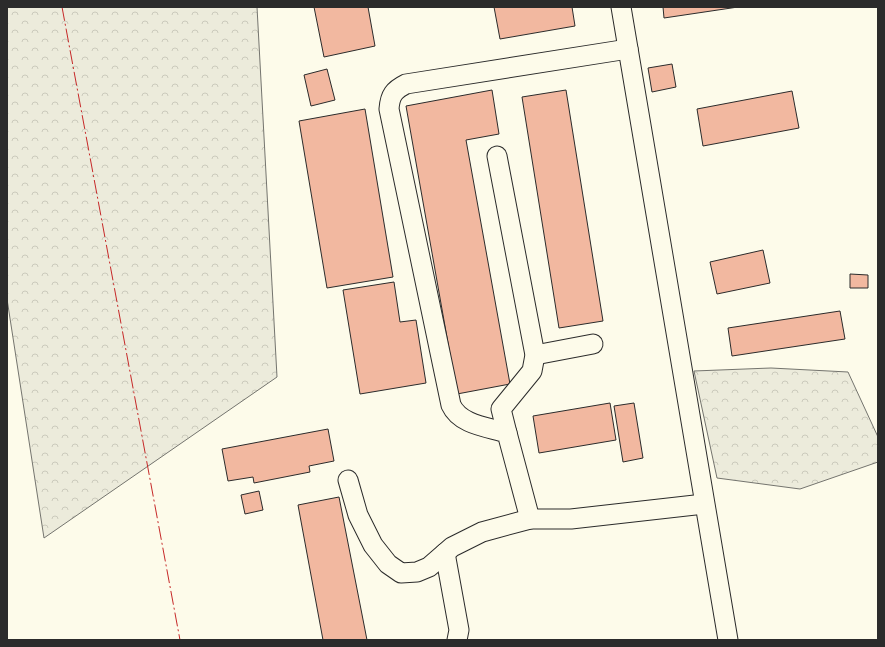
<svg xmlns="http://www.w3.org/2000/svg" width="885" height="647" viewBox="0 0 885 647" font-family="'Work Sans',sans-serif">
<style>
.forest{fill:url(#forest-crowns);stroke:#74746e}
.building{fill:#f2b8a0;stroke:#2b2b2b}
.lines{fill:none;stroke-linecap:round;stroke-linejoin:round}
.minor-casing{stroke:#2b2b2b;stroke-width:21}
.minor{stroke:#fdfbea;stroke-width:19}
.power{stroke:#c62828;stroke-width:1;stroke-dasharray:14 3 2 3;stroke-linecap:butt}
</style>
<defs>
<pattern id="forest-crowns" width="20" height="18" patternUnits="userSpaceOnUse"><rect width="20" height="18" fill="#ecebdb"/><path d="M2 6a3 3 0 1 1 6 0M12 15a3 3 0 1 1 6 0" fill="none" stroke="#cbcabc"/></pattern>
</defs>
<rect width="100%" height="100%" fill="#fdfbea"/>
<g class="forest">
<path d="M7,7H257L277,377L44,538L7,299Z"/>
<path d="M771,368L848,372L878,437V462L800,489L717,478L694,371Z"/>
</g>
<g class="building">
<path d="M314,7H368L375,46L324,57Z"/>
<path d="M494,7H572L575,26L500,39Z"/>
<path d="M663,7H738L664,18Z"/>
<path d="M672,64L676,87L652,92L648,68Z"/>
<path d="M327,69L335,100L311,106L304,75Z"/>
<path d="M492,90L499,134L466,140L510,384L457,394L406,106Z"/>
<path d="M566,90L603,321L559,328L522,97Z"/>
<path d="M792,91L799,128L703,146L697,109Z"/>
<path d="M365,109L393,277L327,288L299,121Z"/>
<path d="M763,250L770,283L717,294L710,262Z"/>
<path d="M850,274L868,275V288H850Z"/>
<path d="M394,282L400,322L416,320L426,383L360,394L343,290Z"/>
<path d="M840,311L845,339L732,356L728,328Z"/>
<path d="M610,403L616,440L539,453L533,416Z"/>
<path d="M634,403L643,458L623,462L614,406Z"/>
<path d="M328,429L334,461L309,466L310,472L254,483L253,477L228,481L222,449Z"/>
<path d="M259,491L263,510L245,514L241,495Z"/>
<path d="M339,497L367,640H323L298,505Z"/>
</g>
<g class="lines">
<g class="minor-casing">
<g id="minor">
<path d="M621,7L728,640"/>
<path d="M497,156L535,355L532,371L501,409L507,433"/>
<path d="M535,355L593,344"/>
<path d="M348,480L358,515L373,545L388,564L401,573L417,572L429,567L452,547L482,532L530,519H571L704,504"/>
<path d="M530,519L507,433C488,427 460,425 451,405L389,109C390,95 394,90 406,84L628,49"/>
<path d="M445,553L459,630L457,640"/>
</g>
</g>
<use href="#minor" class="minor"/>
<path class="power" d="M62,7L180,640"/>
</g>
<rect width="885" height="647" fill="none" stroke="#2b2b2b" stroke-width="16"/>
</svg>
